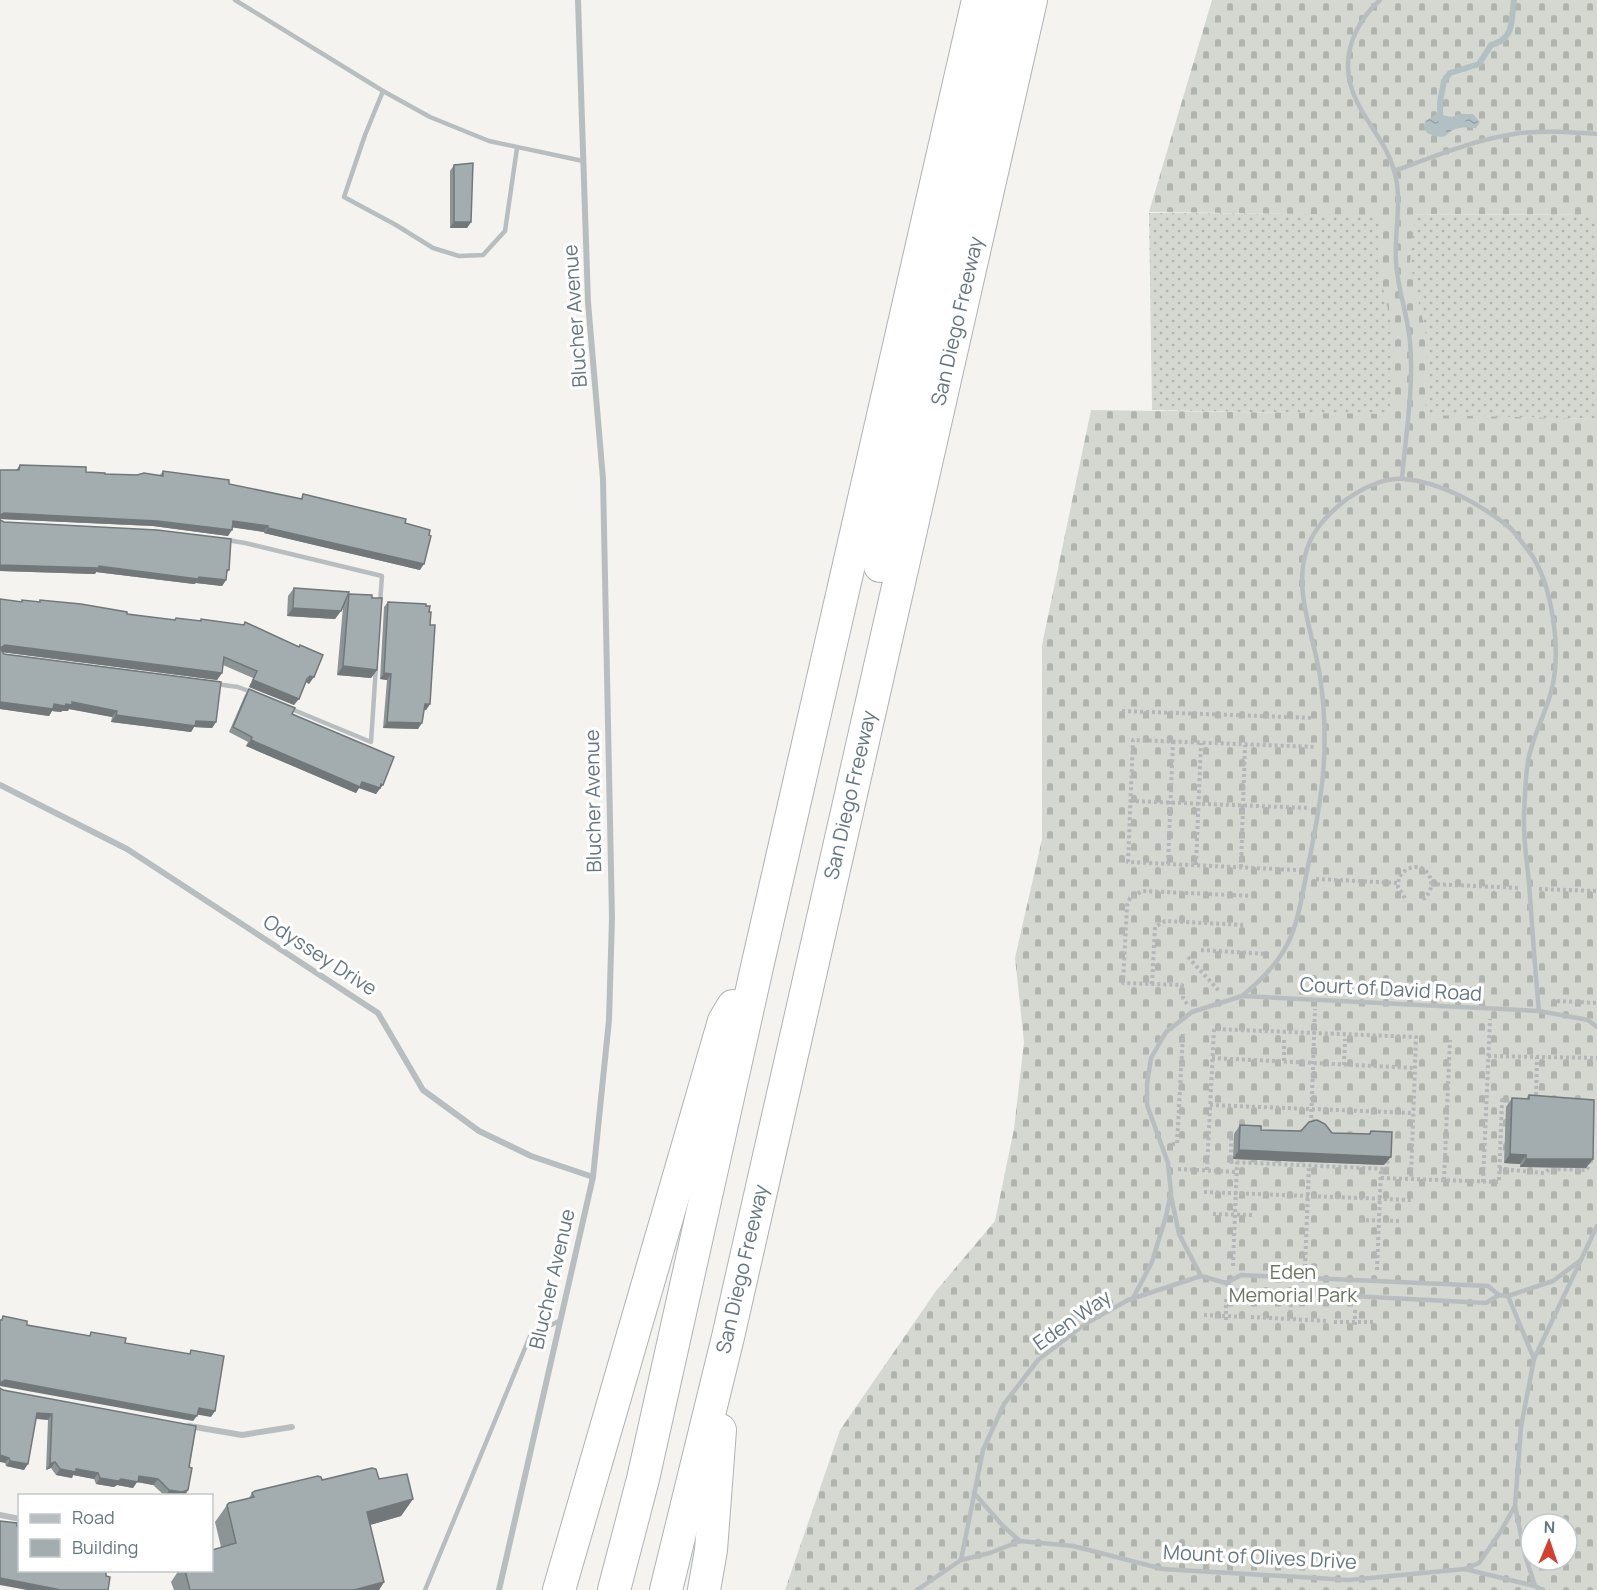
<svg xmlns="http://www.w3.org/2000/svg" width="1597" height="1590" viewBox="0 0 1597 1590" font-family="Manrope,sans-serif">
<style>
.grass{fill:url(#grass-dots)}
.cemetery{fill:url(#cemetery-stones);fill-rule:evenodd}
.water{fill:url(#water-ripples)}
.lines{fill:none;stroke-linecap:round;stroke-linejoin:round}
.stream{stroke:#b3c0c3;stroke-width:6}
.highway-casing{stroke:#aeb3b5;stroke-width:34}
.path{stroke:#b3b7b9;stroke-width:4;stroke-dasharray:3 3;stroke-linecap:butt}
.lane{stroke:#b8bec0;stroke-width:4.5}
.street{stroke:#b8bec0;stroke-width:6}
.highway{stroke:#fff;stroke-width:32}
.wall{fill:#8c9496}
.shaded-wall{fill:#72787a}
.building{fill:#a3acaf;stroke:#72787a;stroke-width:1.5}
.labels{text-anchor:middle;stroke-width:6;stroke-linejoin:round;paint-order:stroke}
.street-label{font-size:20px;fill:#65777f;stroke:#fff}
.park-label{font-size:20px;fill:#6a7663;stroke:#fff}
</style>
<defs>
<pattern id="grass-dots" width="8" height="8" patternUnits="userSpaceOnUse" patternTransform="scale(1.5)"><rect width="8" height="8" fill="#d4d8d0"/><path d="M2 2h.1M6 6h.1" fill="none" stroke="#b0b4ae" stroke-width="1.8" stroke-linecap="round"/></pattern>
<pattern id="cemetery-stones" width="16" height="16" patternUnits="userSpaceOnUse" patternTransform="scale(1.5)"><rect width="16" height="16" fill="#d4d8d0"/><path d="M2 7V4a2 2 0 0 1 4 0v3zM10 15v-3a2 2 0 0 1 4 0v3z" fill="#b0b4ae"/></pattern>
<pattern id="water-ripples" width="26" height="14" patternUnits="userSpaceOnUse" patternTransform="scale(1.5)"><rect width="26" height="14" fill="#b3c0c3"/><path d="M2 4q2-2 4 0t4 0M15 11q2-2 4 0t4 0" fill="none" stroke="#95a1a4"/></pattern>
</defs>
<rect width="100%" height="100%" fill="#f4f3f0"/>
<path class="grass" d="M1149,213L1597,215V419L1152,410Z"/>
<path class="cemetery" d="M1212,0H1597V215L1415,214L1410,262L1426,335L1427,387L1425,415L1597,419V1590H785L840,1430L936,1291L995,1221L1014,1129L1024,1042L1015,958L1042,839V645L1091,410L1389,414L1393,379L1394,337L1378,265V239L1381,215L1149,212ZM1531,1524H1567V1560H1531Z"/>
<path class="water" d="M1437,114L1452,117L1459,114H1473L1480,122L1476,128C1471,128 1465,127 1460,128C1442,131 1452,143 1427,133L1424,128L1425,121Z"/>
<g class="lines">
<path class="stream" d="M1440,114V102L1444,81L1450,73L1479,64L1491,45C1515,39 1511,20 1514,0"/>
<g class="highway-casing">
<g id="highway">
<path d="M880,566L1006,0"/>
<path d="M559,1590L724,1021L733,1006"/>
<path d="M614,1590L643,1479L757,967L978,0"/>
<path d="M666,1590L728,1337L1031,0"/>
<path d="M704,1590L711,1550L720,1430"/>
</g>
</g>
<g class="path">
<path d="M1122,711L1313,718"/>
<path d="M1130,801L1309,808"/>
<path d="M1168,864L1173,742"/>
<path d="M1196,865L1201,743"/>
<path d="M1241,867L1245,745"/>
<path d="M1296,870L1128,862L1133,740L1316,747"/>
<path d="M1316,879L1398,883"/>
<path d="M1431,884L1520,888"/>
<path d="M1539,889L1597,891"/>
<path d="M1405,898L1398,887L1399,877C1420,850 1445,884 1422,900"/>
<path d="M1201,950L1269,954"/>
<path d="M1188,957L1220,992"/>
<path d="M1152,984L1155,927L1165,921L1245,925"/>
<path d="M1557,1001L1597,1003"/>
<path d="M1187,1004L1183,998L1182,985L1123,983L1127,906L1130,898L1142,891L1254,896"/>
<path d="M1488,1056L1597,1058"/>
<path d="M1212,1058L1415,1068"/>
<path d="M1284,1061V1037"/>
<path d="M1344,1065L1345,1039"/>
<path d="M1536,1101L1537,1057"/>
<path d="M1210,1105L1413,1113"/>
<path d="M1311,1124L1315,1009"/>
<path d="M1305,1128H1315L1325,1138L1389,1141L1387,1169L1231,1162V1133L1296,1136Z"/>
<path d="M1172,1144H1177L1183,1034"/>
<path d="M1178,1169L1237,1172"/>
<path d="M1499,1169L1544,1173L1550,1169L1587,1170L1591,1158"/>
<path d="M1207,1170L1214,1029L1416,1037L1411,1179"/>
<path d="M1381,1178L1499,1182L1502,1100L1514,1101"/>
<path d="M1444,1180L1450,1040"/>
<path d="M1483,1182L1490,1019"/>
<path d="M1204,1192L1411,1200"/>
<path d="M1213,1214L1253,1215"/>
<path d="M1360,1220L1401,1221"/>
<path d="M1233,1266L1237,1162"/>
<path d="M1305,1267L1309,1165"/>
<path d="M1377,1270L1381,1169"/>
<path d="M1204,1315L1246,1317"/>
<path d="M1251,1317L1328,1321"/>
<path d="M1290,1319L1291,1303"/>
<path d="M1226,1320V1297"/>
<path d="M1334,1322H1375"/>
<path d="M1355,1325V1308"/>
</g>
<g class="lane">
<path d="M235,0L383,91"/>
<path d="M1380,0C1361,17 1347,42 1348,68C1350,110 1383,132 1394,170C1403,200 1394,231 1396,261C1397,288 1408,315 1410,342C1414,387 1406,433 1402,478"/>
<path d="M517,148L505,231L483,255L459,256L433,248L396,225L344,197L365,135L383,91L430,117L489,141L583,161"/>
<path d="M1394,171C1433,157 1473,140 1514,134C1541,130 1569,132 1597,134"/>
<path d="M227,540L245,543L382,576L380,603"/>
<path d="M216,684L238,687L251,692"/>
<path d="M289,708L371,742L376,666"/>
<path d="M1242,996C1258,983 1272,970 1283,952C1297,930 1301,901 1306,876C1321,804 1331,751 1320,676C1314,637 1295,595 1305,556C1310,533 1325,517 1343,502C1359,490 1383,477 1404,479C1441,482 1480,504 1509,527C1516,533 1522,543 1528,550C1553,582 1562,653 1551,692C1545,715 1532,738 1528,761C1525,779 1525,798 1524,816C1523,838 1527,861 1529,883C1532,926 1535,969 1539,1011"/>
<path d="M1171,1196L1179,1234L1201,1276"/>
<path d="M1499,1295L1508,1296L1553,1281L1581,1260"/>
<path d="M1508,1296L1534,1359"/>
<path d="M1133,1298L1152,1262L1166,1216L1171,1193L1168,1163L1147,1105V1084L1151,1058L1166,1032L1192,1012L1242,996L1539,1011L1588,1020L1597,1027"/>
<path d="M974,1493L1003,1526L1020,1541"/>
<path d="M961,1560L983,1450L1004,1404L1038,1360L1085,1324L1128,1300L1201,1276L1226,1283L1235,1290L1486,1303L1499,1295L1488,1286L1241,1275L1226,1283"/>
<path d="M1465,1569L1479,1563L1501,1531L1515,1506"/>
<path d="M425,1590L530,1336L559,1321"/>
<path d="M917,1590L961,1560L990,1553L1020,1541L1073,1546L1163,1569L1349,1580L1465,1569L1535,1586"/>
<path d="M1542,1590L1535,1586L1525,1555L1515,1506L1521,1427L1534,1359L1597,1226"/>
</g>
<g class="street">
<path d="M0,785L127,849L378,1013L423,1090L479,1131L531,1156L593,1177"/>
<path d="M189,1426L242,1435L292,1427"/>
<path d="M0,1515L20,1519"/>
<path d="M499,1590L593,1177L609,1020L612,918L603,479L588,302L578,0"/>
</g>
<use href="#highway" class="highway"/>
</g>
<g class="wall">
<path d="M454,165L471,222L467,228H450V171Z"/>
<path d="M20,465L105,474L160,475L163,471L301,499L303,494L405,523L420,570L264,533V532L232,527L228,536L153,526L0,519V520L4,522L229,570L226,574V580L222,586L196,583L194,584L96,572L95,574L0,571V470H16Z"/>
<path d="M294,588L347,597L349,594L377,670L371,678L337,675L343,607L335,619L287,616L288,596Z"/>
<path d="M0,599L21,602L22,600L39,602L40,600L127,614L174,620L176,618L200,621L201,619L243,625L245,622L309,684L306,682L294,705L249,687L253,678L223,665L222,673L217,680L2,652L4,654L216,722L212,728L194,727L191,732L111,722L112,717L69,709L68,711H62L61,712L52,711L49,716L0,709Z"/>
<path d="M388,602L426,606L429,612L430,704L426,710H424L418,729L383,728L387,680L380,679L384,607Z"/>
<path d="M249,689L292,714L379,791L378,790L376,794L359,788L356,793L246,746L248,742L229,732L245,695Z"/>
<path d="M1529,1095L1586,1168L1520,1167V1164L1504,1163L1506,1107L1512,1098L1526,1099Z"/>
<path d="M1240,1125L1261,1130L1368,1134L1371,1131L1384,1165L1233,1159L1234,1134Z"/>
<path d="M3,1390L196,1426L185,1496H165L153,1485L137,1482L133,1488L117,1485L114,1487L96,1484L94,1479L73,1475L72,1478L56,1475L51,1468L46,1470L48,1420L36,1419L24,1470L6,1466L5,1463Z"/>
<path d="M379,1479L413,1499L401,1516L370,1525L384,1582L379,1590H174L171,1582L179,1570H212L221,1547L215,1522L227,1505L249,1498L252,1493L322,1480Z"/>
</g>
<g class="shaded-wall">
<path d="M454,222H471L467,228H450Z"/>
<path d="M4,513L157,521L232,530L228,536L153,526L0,519V515Z"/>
<path d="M233,521L268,526L264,532L229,527Z"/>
<path d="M268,528L424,564L420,570L264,533Z"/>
<path d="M0,565L99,566L226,580L222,586L196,583L194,584L96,572L95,574L0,571Z"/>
<path d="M293,608L341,611L335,619L287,616Z"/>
<path d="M5,645L222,673L217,680L1,652L0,649Z"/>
<path d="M343,666L377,670L371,678L337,675Z"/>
<path d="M384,673L391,674L387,680L380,679Z"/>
<path d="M310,676L314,677L309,684L306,682L303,686Z"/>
<path d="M253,680L299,699L294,705L249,687Z"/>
<path d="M0,702L66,704L72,702L117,711L112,717L69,709L68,711H62L61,712L52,711L49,716L0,709Z"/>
<path d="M425,704H430L426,710H421Z"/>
<path d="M116,715L216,722L212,728L194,727L191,732L111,722Z"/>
<path d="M387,722L422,723L418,729L383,728Z"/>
<path d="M251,740L362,782L383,785L376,794L359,788L356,793L246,746Z"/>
<path d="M1239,1150L1391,1157L1384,1165L1233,1159Z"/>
<path d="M1510,1154L1526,1155L1520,1164L1504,1163Z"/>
<path d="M1526,1159H1593L1586,1168L1520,1167Z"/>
<path d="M5,1380L197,1416L193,1421L0,1386V1383Z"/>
<path d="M199,1408L215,1411L211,1417L194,1414Z"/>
<path d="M37,1413L52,1414L48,1420L33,1418Z"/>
<path d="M0,1455L9,1458L5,1463L0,1462Z"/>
<path d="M10,1461L28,1464L24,1470L6,1466Z"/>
<path d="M55,1462L51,1468L46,1470L50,1464Z"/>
<path d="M60,1469H76L98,1473L94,1479L73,1475L72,1478L56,1475Z"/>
<path d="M139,1476L158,1479L153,1485L137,1482L133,1488L117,1485L114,1487L96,1484L100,1478L121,1479Z"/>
<path d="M169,1490H188L185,1496H166Z"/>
<path d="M413,1499L401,1516L356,1529L367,1512Z"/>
<path d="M0,1578L61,1590H27L0,1585Z"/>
<path d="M384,1582L379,1590H354Z"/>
</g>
<g class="building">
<path d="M473,163L471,222H454V165Z"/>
<path d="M20,465L86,467V472L105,473V474L137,475L144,473L163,476V471L229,480V484L302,499L303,494L406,519L405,523L430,530L429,535L431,536L424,564L268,528V526L233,521L232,530L157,521L4,513L0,515V520L4,522L157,530L231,539L229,570H227L226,580L199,577L198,579L99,566V568L0,565V470H19Z"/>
<path d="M294,588L349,592L341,611L293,608Z"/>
<path d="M349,594L372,595V598H382L377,670L343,666Z"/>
<path d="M0,599L22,602V600L40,602V600L81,604L127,612V614L175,620L176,618L201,621V619L244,625L245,622L299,647L300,645L323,655L314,677L310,676L307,679L299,699L253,680L257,671L224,657L222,673L5,645L0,648L4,654L221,682L216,722L196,721L195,726L116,715L117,711L72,702V705L66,704L65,706L54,704L53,709L0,702Z"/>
<path d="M388,602L426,604V606H430L429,612H431L430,625H435L430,704H425L422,723L387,722L391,674L384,673Z"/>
<path d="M249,689L295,708L292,714L394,757L383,785L381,784L380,788L362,782L360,787L251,740L252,737L233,727Z"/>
<path d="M1529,1095L1594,1100L1593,1159H1526V1155L1510,1154L1512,1098L1529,1099Z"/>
<path d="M1317,1120L1325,1124L1332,1133L1370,1134L1371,1131L1392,1132L1391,1157L1239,1150L1240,1125L1261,1126V1130L1301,1131L1309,1122Z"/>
<path d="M3,1316L27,1321V1325L90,1336L91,1332L126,1338L125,1343L190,1354L191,1350L224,1356L215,1411L199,1408L197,1416L5,1380L0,1383V1320H2Z"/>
<path d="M0,1388L3,1390L196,1426L189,1467L192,1468L188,1490L182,1492L169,1490L158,1479L139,1476L138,1482L121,1479L118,1481L100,1478L98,1473L76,1469V1472L60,1469L55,1462L50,1464L52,1414L37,1413L28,1464L10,1461L9,1458L0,1455Z"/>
<path d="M372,1468L376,1469L379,1479L407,1474L413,1499L367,1512L384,1582L354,1590H190L185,1570H212V1550L236,1543L227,1505L229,1503L254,1497L252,1493L255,1491L318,1476L321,1477L322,1480Z"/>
<path d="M0,1521L17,1523V1526H20V1570H106V1576L110,1577L108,1590H61L0,1578Z"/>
</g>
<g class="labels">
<g class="street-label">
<text transform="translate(575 316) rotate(-94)" y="7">Blucher Avenue</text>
<text transform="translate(957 321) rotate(-77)" y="7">San Diego Freeway</text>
<text transform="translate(850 795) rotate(-77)" y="7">San Diego Freeway</text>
<text transform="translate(593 801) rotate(-91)" y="7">Blucher Avenue</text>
<text transform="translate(320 955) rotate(33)" y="7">Odyssey Drive</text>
<text transform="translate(1391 989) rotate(3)" y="7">Court of David Road</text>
<text transform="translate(742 1269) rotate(-77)" y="7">San Diego Freeway</text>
<text transform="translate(552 1279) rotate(-77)" y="7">Blucher Avenue</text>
<text transform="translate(1072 1320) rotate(-35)" y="7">Eden Way</text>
<text transform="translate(1260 1557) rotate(3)" y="7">Mount of Olives Drive</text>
</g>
<g class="park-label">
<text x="1293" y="1279">Eden<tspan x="1293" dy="23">Memorial Park</tspan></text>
</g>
</g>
<rect x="18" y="1494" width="195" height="78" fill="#ffffff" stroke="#c1c9cc" stroke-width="1.5"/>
<rect x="30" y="1514" width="30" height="9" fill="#b8bec0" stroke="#c1c9cc" stroke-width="1.5"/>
<text x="72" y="1524" font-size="18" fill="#65777f">Road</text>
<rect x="30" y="1539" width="30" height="18" fill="#a3acaf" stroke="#c1c9cc" stroke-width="1.5"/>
<text x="72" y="1554" font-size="18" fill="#65777f">Building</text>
<g transform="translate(1549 1542) rotate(2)"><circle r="28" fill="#ffffff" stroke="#c1c9cc" stroke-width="1.5"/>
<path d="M0-4.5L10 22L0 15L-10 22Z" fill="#d34030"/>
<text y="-9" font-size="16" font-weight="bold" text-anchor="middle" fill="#65777f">N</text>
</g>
</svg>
